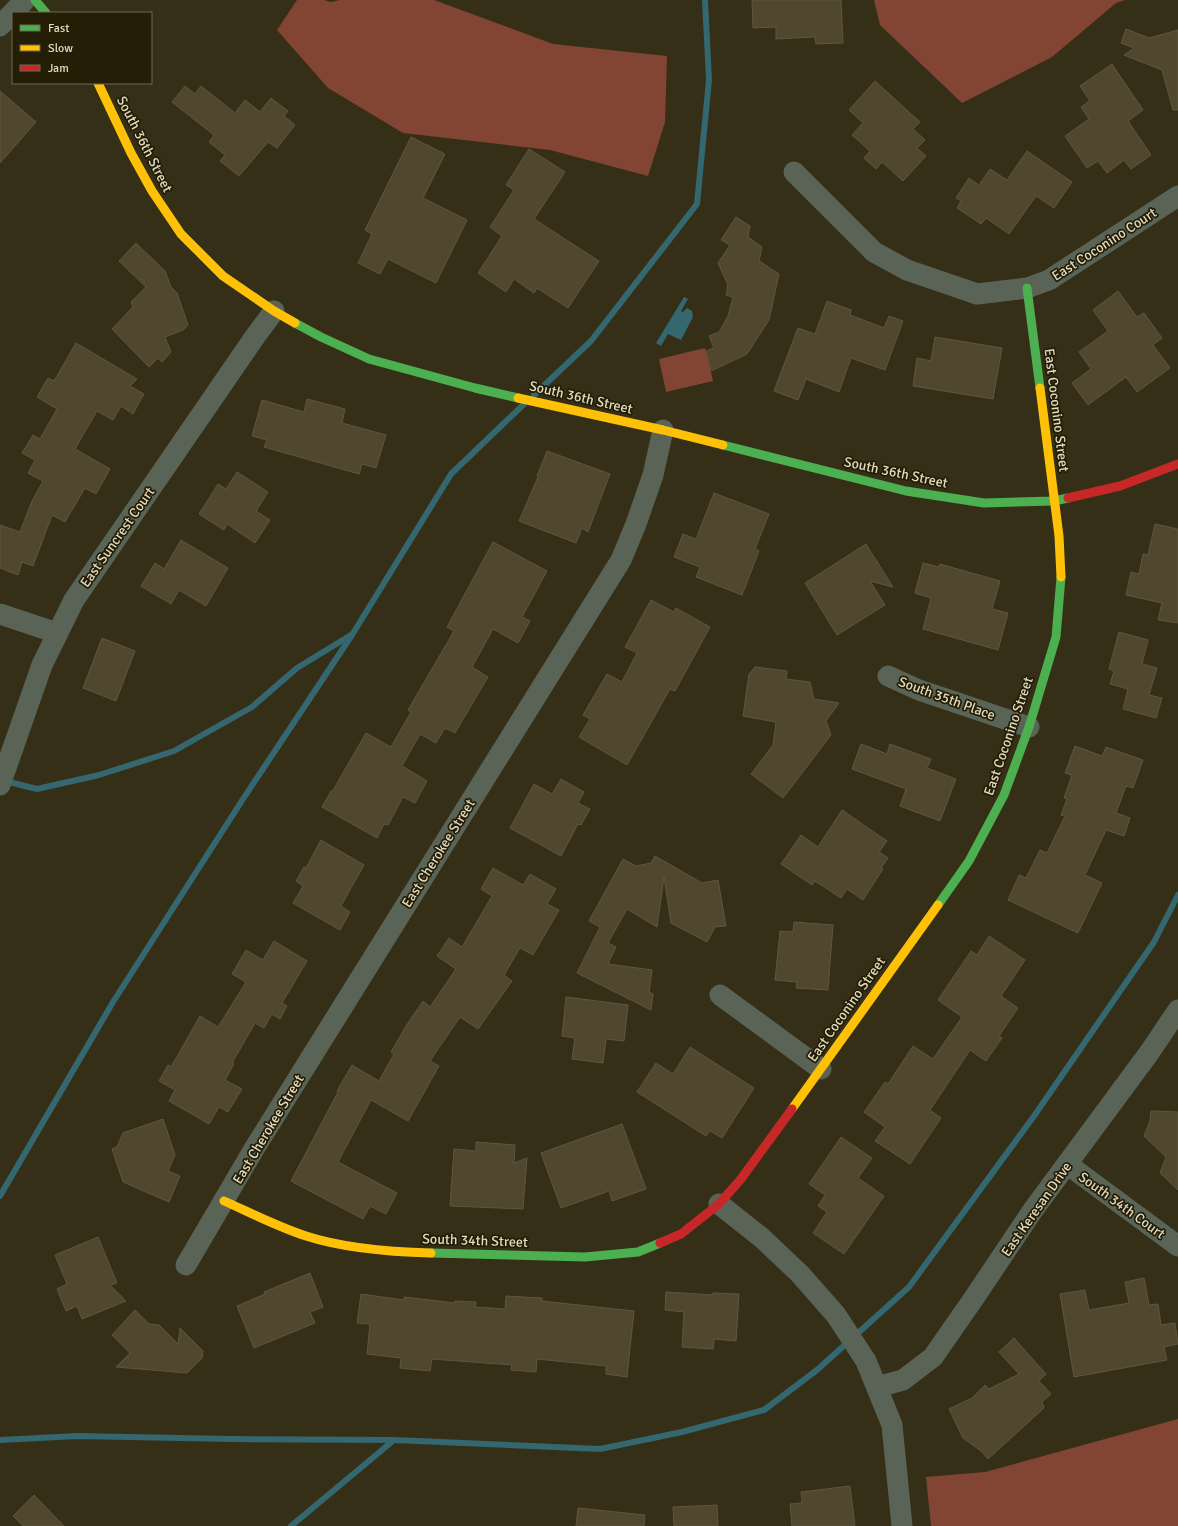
<svg xmlns="http://www.w3.org/2000/svg" width="1178" height="1526" viewBox="0 0 1178 1526" font-family="Signika,sans-serif">
<style>
.green{fill:#824534}
.water{fill:#34676f}
.lines{fill:none;stroke-linecap:round;stroke-linejoin:round}
.stream{stroke:#34676f;stroke-width:6}
.building{fill:#51472f;stroke:#5e5642}
.street{stroke:#596457;stroke-width:21}
.fast{stroke:#4caf50;stroke-width:9}
.slow{stroke:#ffc107;stroke-width:9}
.jam{stroke:#c62828;stroke-width:9}
.labels{text-anchor:middle;stroke-width:3.5;stroke-linejoin:round;paint-order:stroke}
.street-label{font-size:14px;fill:#e1dabf;stroke:#241e07}
</style>
<rect width="100%" height="100%" fill="#352f18"/>
<g class="green">
<path d="M297,0H324L331,2L340,0H434L553,44L667,56L665,122L648,176L550,150L403,133L328,88L277,30Z"/>
<path d="M874,0H1125L1116,3L1052,57L962,103L880,25Z"/>
<path d="M705,348L713,381L666,392L659,359Z"/>
<path d="M1178,1419V1526H931L926,1477L985,1472Z"/>
</g>
<path class="water" d="M684,297L688,299L681,311L683,312L687,308L692,311L693,317L681,340L668,334L661,346L656,343Z"/>
<g class="lines">
<g class="stream">
<path d="M534,395L591,341L697,204L709,80L705,0"/>
<path d="M5,781L37,789L99,775L174,751L252,707L297,668L351,635"/>
<path d="M0,1196L113,1002L243,799L352,635L451,474L524,404"/>
<path d="M0,1440L77,1436L232,1439L394,1440L600,1449L682,1432L764,1410L817,1370L909,1287L1034,1116L1154,942L1178,895"/>
<path d="M291,1526L394,1440"/>
</g>
</g>
<g class="building">
<path d="M752,0H841L843,43L816,44L815,37L776,39V27L753,28Z"/>
<path d="M1126,29L1149,38L1178,30V110H1173L1162,70L1124,55L1134,48L1121,43Z"/>
<path d="M1112,64L1143,110L1128,121L1151,155L1131,169L1124,160L1107,173L1098,161L1087,168L1065,136L1089,119L1081,107L1090,101L1080,86Z"/>
<path d="M875,81L920,122L913,129L925,140L917,148L926,156L903,181L882,162L876,169L864,158L870,151L852,135L863,123L849,110Z"/>
<path d="M185,86L195,94L201,86L235,113L245,100L260,112L271,98L288,111L284,116L295,125L277,148L268,142L239,176L220,161L225,155L209,142L214,135L172,102Z"/>
<path d="M0,91L36,122L0,163Z"/>
<path d="M411,137L445,154L423,198L467,220L436,283L388,259L380,274L358,263L372,234L365,230Z"/>
<path d="M529,149L565,172L534,219L599,261L568,308L537,288L534,293L514,279L506,292L478,273L502,236L490,227L514,190L506,185Z"/>
<path d="M1027,151L1072,182L1054,208L1036,196L1009,234L986,218L981,224L957,208L961,201L956,198L969,178L979,185L990,169L1007,180Z"/>
<path d="M736,217L750,226L748,237L762,247L759,261L779,274L769,320L747,354L711,371L706,351L714,348L709,336L719,332L728,316L733,297L726,295L728,285L718,263L730,245L721,240Z"/>
<path d="M136,243L165,271L171,287L177,293L188,325L183,330L165,337L171,352L162,362L158,358L149,367L112,329L133,307L131,302L146,287L119,261Z"/>
<path d="M1118,291L1137,317L1144,313L1162,338L1153,345L1170,368L1137,392L1126,377L1088,405L1072,383L1091,369L1079,352L1108,331L1093,310Z"/>
<path d="M827,301L851,310L850,315L884,328L889,316L903,321L885,370L851,358L839,392L806,379L798,400L774,391L798,328L815,334Z"/>
<path d="M935,337L1002,348L993,399L913,386L917,358L931,361Z"/>
<path d="M76,343L137,379L130,386L144,394L133,414L121,406L113,420L97,411L75,449L110,469L96,494L85,488L65,522L52,515L33,566L22,562L18,575L0,568V525L20,532L32,501L43,481L28,473L35,460L22,453L33,435L40,439L57,409L37,397L48,378L54,381Z"/>
<path d="M307,399L345,409L342,423L386,435L376,468L362,464L359,474L264,447L267,440L252,436L262,400L304,412Z"/>
<path d="M547,451L610,474L588,532L582,528L576,543L519,521L538,477L537,476Z"/>
<path d="M237,472L268,492L256,511L270,520L255,543L227,524L224,530L199,514L218,484L226,489Z"/>
<path d="M714,493L769,514L755,549L759,551L742,595L696,577L700,567L674,557L683,534L696,539Z"/>
<path d="M1155,524L1178,529V623L1158,620L1162,603L1126,595L1131,572L1139,574L1143,554L1148,555Z"/>
<path d="M181,540L228,568L206,606L179,590L171,604L141,586L155,563L164,569Z"/>
<path d="M493,542L547,571L522,617L530,621L518,643L493,629L472,667L488,677L455,733L445,728L436,743L420,734L402,766L427,781L415,803L403,797L388,825L384,824L377,838L322,807L331,791L332,792L366,733L391,747L411,712L408,710L454,631L447,627Z"/>
<path d="M866,544L893,587L870,581L885,605L837,635L805,583Z"/>
<path d="M923,563L939,567L940,564L1000,581L992,609L1008,613L998,650L923,629L931,598L915,593Z"/>
<path d="M651,600L674,612L676,608L710,627L675,691L670,689L627,765L579,737L590,719L583,715L607,674L622,682L637,653L625,647Z"/>
<path d="M1119,632L1148,640L1142,664L1157,668L1149,695L1162,698L1156,718L1123,709L1128,689L1110,684L1114,671L1109,669Z"/>
<path d="M102,638L135,651L116,701L83,688Z"/>
<path d="M755,667L787,671L786,679L810,682L814,699L839,703L826,721L831,735L783,798L751,774L773,745L776,722L743,716L749,674Z"/>
<path d="M861,744L887,754L890,744L931,759L927,768L956,779L940,821L900,806L906,789L852,769Z"/>
<path d="M1075,746L1102,756L1106,747L1143,760L1133,788L1126,786L1116,813L1130,818L1124,836L1106,830L1085,875L1102,883L1078,933L1008,900L1019,875L1026,878L1040,850L1047,853L1065,816L1061,815L1067,799L1064,798L1072,775L1065,773Z"/>
<path d="M561,779L584,792L578,803L590,809L581,825L578,824L561,856L510,828L534,784L552,794Z"/>
<path d="M842,810L887,841L879,852L888,858L881,868L883,869L863,900L847,889L841,898L815,881L812,885L781,864L801,835L818,847Z"/>
<path d="M321,840L364,865L341,906L350,912L340,930L293,903L303,886L296,881L304,867L306,868Z"/>
<path d="M655,856L702,883L718,880L726,926L715,927L707,942L671,923L664,877L657,927L627,909L608,943L616,947L608,964L652,970L649,992L653,994L651,1010L577,973L600,927L589,921L623,859L636,866L651,863Z"/>
<path d="M493,868L523,885L530,874L556,889L547,904L559,910L533,955L520,948L504,975L512,981L478,1029L460,1017L430,1061L439,1066L408,1121L371,1100L338,1162L397,1193L386,1214L370,1206L363,1219L291,1181L338,1092L337,1091L352,1065L379,1081L394,1054L391,1052L406,1026L423,1001L430,1007L456,969L437,956L449,938L462,947L492,896L481,889Z"/>
<path d="M794,922L833,925L828,990L796,988L797,982L775,980L780,931L793,932Z"/>
<path d="M989,936L1025,960L1001,996L1018,1008L999,1036L1002,1038L986,1061L970,1050L930,1110L941,1118L910,1164L875,1141L885,1127L864,1112L885,1082L888,1084L913,1046L933,1059L962,1017L938,1000L971,951L977,955Z"/>
<path d="M274,941L307,961L282,1003L287,1006L280,1019L272,1014L264,1028L255,1023L232,1063L234,1064L225,1080L242,1089L228,1112L219,1107L209,1124L169,1101L175,1090L159,1081L168,1065L171,1067L200,1016L218,1027L246,982L232,974L246,950L263,960Z"/>
<path d="M566,997L628,1005L624,1041L606,1039L603,1063L572,1059L575,1038L562,1036Z"/>
<path d="M690,1047L754,1088L722,1138L710,1131L706,1136L637,1092L656,1063L673,1074Z"/>
<path d="M1151,1111L1178,1112V1190L1160,1173L1166,1157L1144,1136L1150,1121Z"/>
<path d="M163,1119L175,1155L168,1171L180,1176L169,1202L123,1182L112,1149L117,1147L123,1133Z"/>
<path d="M622,1124L646,1189L612,1201L609,1191L561,1208L541,1153Z"/>
<path d="M841,1137L872,1158L858,1178L884,1196L844,1254L813,1233L827,1212L818,1206L825,1195L809,1184Z"/>
<path d="M476,1142L515,1145L514,1163L527,1158L523,1209L450,1206L454,1149L476,1151Z"/>
<path d="M98,1237L117,1283L110,1285L126,1301L82,1319L77,1306L66,1311L57,1289L67,1284L55,1255Z"/>
<path d="M310,1273L323,1307L310,1312L315,1323L254,1348L237,1306L265,1294L264,1292Z"/>
<path d="M1144,1278L1149,1305L1158,1304L1161,1325L1175,1323L1178,1344L1164,1347L1167,1360L1074,1377L1060,1294L1085,1290L1089,1310L1129,1303L1125,1282Z"/>
<path d="M666,1292L713,1295V1293L739,1294L736,1341L714,1339L713,1349L682,1347L684,1312L665,1310Z"/>
<path d="M361,1294L404,1300V1297L455,1303V1301L476,1302L475,1307L505,1309L506,1296L542,1298V1301L634,1311L627,1377L606,1374V1366L537,1359L536,1372L511,1370L512,1365L432,1359L430,1371L400,1368L401,1358L367,1354L370,1324L357,1323Z"/>
<path d="M135,1310L149,1324L159,1325L178,1344L180,1328L203,1351L202,1358L187,1373L116,1367L130,1353L112,1335Z"/>
<path d="M1014,1338L1046,1374L1039,1381L1051,1394L1042,1402L1044,1408L988,1459L981,1451L963,1438L949,1409L972,1398L985,1385L989,1389L1019,1374L999,1352Z"/>
<path d="M850,1486L855,1526H792L790,1504L802,1503L801,1492Z"/>
<path d="M34,1495L64,1526H23L13,1516Z"/>
<path d="M717,1505L718,1526H674L673,1507Z"/>
<path d="M578,1508L645,1515L644,1526H576Z"/>
</g>
<g class="lines">
<g class="street">
<path d="M0,26L25,0"/>
<path d="M794,172L874,252L907,270L977,294L1027,288L1049,280L1178,196"/>
<path d="M0,614L57,633"/>
<path d="M888,676L919,690L1029,727"/>
<path d="M0,785L42,665L74,600L254,338L274,311"/>
<path d="M720,995L821,1069"/>
<path d="M1067,1164L1178,1246"/>
<path d="M719,1204L762,1238L800,1274L836,1315L866,1361L892,1425L902,1526"/>
<path d="M186,1265L254,1149L621,560L636,524L653,475L663,430"/>
<path d="M877,1387L903,1380L933,1357L974,1298L1033,1210L1149,1053L1178,1010"/>
</g>
<g class="fast">
<path d="M35,0L46,13"/>
<path d="M1027,288L1040,388"/>
<path d="M295,323L321,337L369,359L475,388L518,398"/>
<path d="M723,445L906,491L984,503L1054,501L1068,498"/>
<path d="M938,905L969,861L1004,795L1029,727L1056,637L1061,577"/>
<path d="M431,1253L585,1257L638,1252L660,1243"/>
</g>
<g class="slow">
<path d="M98,83L131,153L152,191L181,234L223,276L274,311L295,323"/>
<path d="M1040,388L1059,536L1061,577"/>
<path d="M518,398L663,430L723,445"/>
<path d="M792,1109L938,905"/>
<path d="M224,1201C251,1213 278,1227 306,1236C343,1248 392,1252 431,1253"/>
</g>
<g class="jam">
<path d="M1068,498L1120,486L1178,464"/>
<path d="M660,1243L681,1234L719,1204L741,1179L792,1109"/>
</g>
</g>
<g class="labels">
<g class="street-label">
<text transform="translate(145 144) rotate(63)" y="5">South 36th Street</text>
<text transform="translate(1104 244) rotate(-33)" y="5">East Coconino Court</text>
<text transform="translate(581 397) rotate(13)" y="5">South 36th Street</text>
<text transform="translate(1057 410) rotate(83)" y="5">East Coconino Street</text>
<text transform="translate(896 472) rotate(12)" y="5">South 36th Street</text>
<text transform="translate(117 537) rotate(-55)" y="5">East Suncrest Court</text>
<text transform="translate(947 698) rotate(20)" y="5">South 35th Place</text>
<text transform="translate(1008 736) rotate(-71)" y="5">East Coconino Street</text>
<text transform="translate(438 853) rotate(-58)" y="5">East Cherokee Street</text>
<text transform="translate(846 1009) rotate(-55)" y="5">East Coconino Street</text>
<text transform="translate(268 1129) rotate(-59)" y="5">East Cherokee Street</text>
<text transform="translate(1122 1205) rotate(36)" y="5">South 34th Court</text>
<text transform="translate(1036 1209) rotate(-55)" y="5">East Keresan Drive</text>
<text transform="translate(475 1240) rotate(2)" y="5">South 34th Street</text>
</g>
</g>
<rect x="12" y="12" width="140" height="72" fill="#241e07" stroke="#706951"/>
<rect x="20" y="25" width="20" height="6" fill="#4caf50" stroke="#706951"/>
<text x="48" y="32" font-size="12" fill="#e1dabf">Fast</text>
<rect x="20" y="45" width="20" height="6" fill="#ffc107" stroke="#706951"/>
<text x="48" y="52" font-size="12" fill="#e1dabf">Slow</text>
<rect x="20" y="65" width="20" height="6" fill="#c62828" stroke="#706951"/>
<text x="48" y="72" font-size="12" fill="#e1dabf">Jam</text>
</svg>
